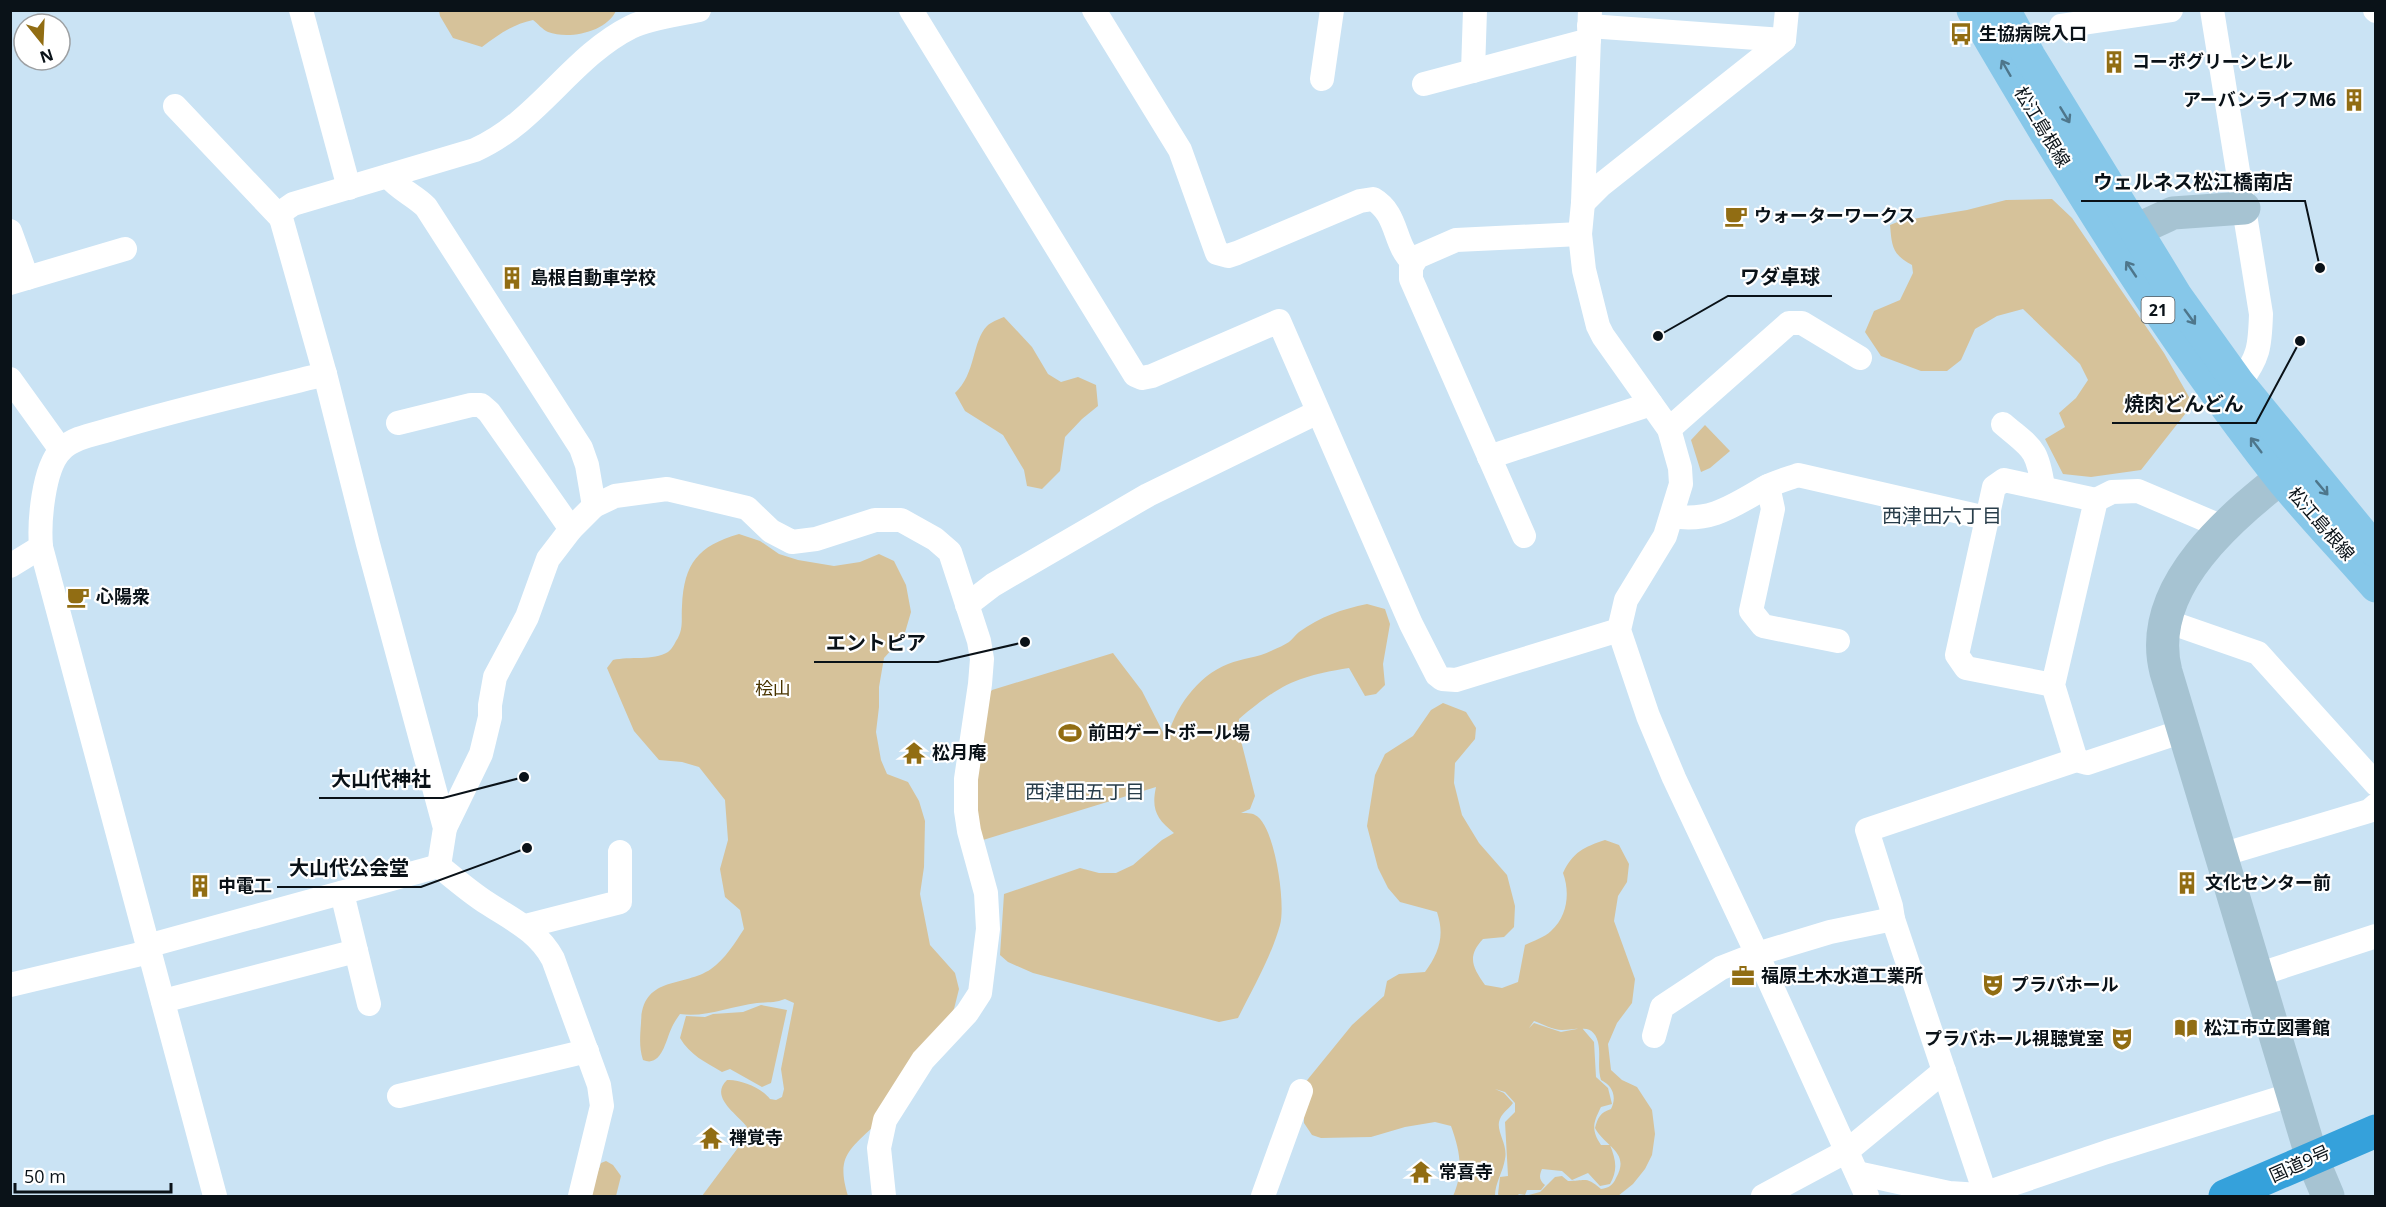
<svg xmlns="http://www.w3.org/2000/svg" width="2386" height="1207" viewBox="0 0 2386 1207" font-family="'Open Sans','Noto Sans JP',sans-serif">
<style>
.green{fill:#d6c29a}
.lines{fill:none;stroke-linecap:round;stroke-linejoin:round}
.street{stroke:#fff;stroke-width:24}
.secondary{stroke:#a6c3d2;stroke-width:33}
.primary{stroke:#86c7e9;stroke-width:33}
.highway{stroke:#35a1db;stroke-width:33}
.oneway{stroke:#4e768b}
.labels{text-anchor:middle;stroke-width:4.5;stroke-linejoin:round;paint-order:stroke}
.shield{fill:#fff;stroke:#54595d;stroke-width:1.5}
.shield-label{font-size:16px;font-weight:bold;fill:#0a1218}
.poi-label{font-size:18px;font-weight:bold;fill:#0a1218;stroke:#fff;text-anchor:start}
.street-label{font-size:18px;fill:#0a1218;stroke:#fff}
.park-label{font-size:18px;fill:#493400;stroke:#fff}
.neighbourhood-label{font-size:20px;fill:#283d4a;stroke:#fff}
.leader{fill:none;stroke:#0a1218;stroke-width:2}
.callout-dot{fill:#0a1218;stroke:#fff;stroke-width:2}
.callout-label{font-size:20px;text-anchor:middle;font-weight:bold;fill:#0a1218;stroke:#fff;stroke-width:4.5;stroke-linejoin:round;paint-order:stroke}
</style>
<rect width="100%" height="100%" fill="#cae3f4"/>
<g class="green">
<path d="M439,11V10L616,11C606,32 569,40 548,32C543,30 537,23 533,20C513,24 498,35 482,47L453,38L440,16Z"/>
<path d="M2052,199L2072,218L2164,353L2193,404L2141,470L2091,477L2063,474L2045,439L2065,427L2059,413L2076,398L2088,380L2080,364L2023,309L1997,316L1975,329L1961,360L1947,371H1921L1881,356L1865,332L1874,311L1900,300L1913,273L1912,265C1892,254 1892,247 1890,225L1900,221L1967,210L2006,200Z"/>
<path d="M1004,317L1032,347L1048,374L1061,382L1078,377L1096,385L1098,406L1082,419L1065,437L1060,471L1042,489L1027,486L1024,470L1003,435L965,411L955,393C976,374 972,341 987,326C991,322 999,319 1004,317Z"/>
<path d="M1705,425L1730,451L1710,468L1701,472L1691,440Z"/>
<path d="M739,534L760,541L779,554L798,560L834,566L860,562L879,554L894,561L906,585L911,612L904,636L884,658L879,687V707L876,732L881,760L887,774L908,782L919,801L925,821L924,867L920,894L930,945L955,973L959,989L954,1009L873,1127C846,1152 837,1159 848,1196H702L746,1137L747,1127C737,1114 709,1097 727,1080C740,1079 762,1088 770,1099L776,1100L782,1097L784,1089L781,1069L794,1003L785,999C775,1003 767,1002 757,1003C732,1006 705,1018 680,1014C677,1018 674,1023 672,1027C666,1039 662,1068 643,1060C639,1048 640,1037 641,1023C642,975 683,988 711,969C725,959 735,943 744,929L740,910L725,897L720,869L728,840L725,800L699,767L682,762L659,760L634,731L607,668L613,660C630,656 653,661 668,652C671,650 674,645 676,641C684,629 681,620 682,606C684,563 698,546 739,534Z"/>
<path d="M1367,604L1385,609L1390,624L1383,664L1385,685L1376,694L1365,696L1349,668C1297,676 1279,685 1239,719L1238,729L1255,796L1250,809L1241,813C1245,813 1252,813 1255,815C1275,824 1286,905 1280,925C1272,955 1252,990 1238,1018L1219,1022L1033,973L1008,962L1000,955L1004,894L1080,868L1099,873H1116L1133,865L1162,840L1174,833C1157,819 1151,810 1156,787L983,840C968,788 977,752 984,700L992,690L1113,653L1142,691L1167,740C1174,709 1197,676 1228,664C1243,658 1258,658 1273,650C1278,648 1284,645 1289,642C1293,639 1295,635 1299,632C1320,617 1342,609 1367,604Z"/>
<path d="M1443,703L1466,712L1476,728L1475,739L1455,763L1454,783L1462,815L1479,843L1507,875L1515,906L1514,927L1504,937L1483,939C1467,956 1472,967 1485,985L1502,988L1518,982L1525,945C1533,941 1545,937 1551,931C1568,916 1570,892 1563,873C1573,852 1584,847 1605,840L1619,845L1629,864L1627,882L1618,896L1614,921L1635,979L1632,1003L1617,1023L1608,1044L1611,1070L1622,1080L1637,1087L1652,1110L1655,1134L1652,1155L1645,1169L1633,1184L1618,1196H1525L1540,1192L1555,1177L1562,1176L1568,1181C1586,1181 1586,1176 1601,1189C1609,1188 1613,1185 1616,1178C1631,1152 1605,1147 1595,1128C1598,1117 1600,1113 1611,1109C1617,1097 1613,1086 1601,1080C1597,1067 1601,1055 1598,1042C1593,1022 1576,1030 1562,1030C1553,1030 1543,1024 1534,1021L1529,1028L1534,1023L1561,1032L1582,1028L1594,1042L1596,1077L1608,1088L1612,1104L1601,1107C1593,1123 1591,1130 1601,1145H1610C1616,1160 1618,1170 1610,1184L1600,1186L1588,1173L1572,1180L1562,1171L1542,1169C1539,1176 1539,1180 1545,1185L1541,1190H1527L1525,1195L1519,1194L1517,1196H1499L1498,1194L1500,1177L1508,1176L1505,1122L1515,1112V1103L1505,1092L1495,1089L1504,1093L1513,1103C1508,1110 1501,1113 1499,1122C1497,1133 1508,1145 1505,1159C1503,1172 1495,1183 1495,1196H1453C1464,1171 1460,1151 1451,1126L1435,1122L1405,1127L1371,1137L1321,1138L1312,1135L1304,1123V1084L1352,1025L1384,996L1387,981L1399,974L1425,972C1439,953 1445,936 1437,912L1400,902L1388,888L1378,868L1367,826L1375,775L1385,754L1413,736L1431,710Z"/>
<path d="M761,1005L787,1010L771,1083L762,1087L730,1069L722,1072C705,1062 690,1055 680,1038L686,1016L705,1017L713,1014L743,1012Z"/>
<path d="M606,1161L613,1165L621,1176L616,1196H589L601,1163Z"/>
</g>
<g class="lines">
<g class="street">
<path d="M301,10L349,188"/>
<path d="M911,10L1135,375L1142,378L1152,376L1279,321L1411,624L1437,675L1442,679L1456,680L1619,630"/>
<path d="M1094,10L1180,150L1217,253L1228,256L1237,253L1360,201L1373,199C1399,214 1393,245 1413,262"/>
<path d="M1590,10L1583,203L1580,234L1584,270L1598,326L1603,336L1669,429L1680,468L1681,484L1665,536L1626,600L1619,630L1648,716L1674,778L1757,954L1867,1196"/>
<path d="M2212,10L2261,314C2260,347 2259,357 2239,384"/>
<path d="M2375,10L2376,11"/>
<path d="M1589,26L1784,40"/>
<path d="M2061,26L2171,10"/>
<path d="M1473,71L1475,10"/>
<path d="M1322,79L1332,10"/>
<path d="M1424,84L1589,40"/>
<path d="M175,106L281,218"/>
<path d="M388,176C398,189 414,195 426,207L581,448L587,465L594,506"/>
<path d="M1583,203L1601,185L1784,40L1787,10"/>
<path d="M10,231L27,278"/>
<path d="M10,283L125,249"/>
<path d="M10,379L61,450"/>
<path d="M398,423L471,405H481L489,412L571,529"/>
<path d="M2003,424C2032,449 2037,447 2043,487"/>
<path d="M1669,429L1789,323H1802L1860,358"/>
<path d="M1489,457L1651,404"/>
<path d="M1768,486L1773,509L1751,611L1763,626L1838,641"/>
<path d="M1672,516C1711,523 1734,505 1766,487C1776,482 1787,479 1798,475L1986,518"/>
<path d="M1524,536L1411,279V267L1417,257L1456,240L1580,234"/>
<path d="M10,566L41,547"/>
<path d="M967,605L993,585L1148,495L1318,412"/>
<path d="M2166,621L2258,653L2376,784"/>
<path d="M2053,685L1966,668L1957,655L1994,487L2004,480L2096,500"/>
<path d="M2076,760L2053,685L2096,500L2112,492L2138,491L2225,528"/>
<path d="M445,828L481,754L490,717V705L495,677L527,617L548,559L571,529L594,506L615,496L667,489L747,508L771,531L792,542L816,539L875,520H901L935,539L950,552L979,641L982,659L980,684L966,779V811L969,831L986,893L988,929L980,993L967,1013L923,1060L885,1120L879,1148L884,1196"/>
<path d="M2221,855L2369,811L2376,805"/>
<path d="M342,893L369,1004"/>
<path d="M526,926L620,902V852"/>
<path d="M147,946L439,866"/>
<path d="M2257,975L2376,936"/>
<path d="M10,985L149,952"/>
<path d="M163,1001L356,951"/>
<path d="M1654,1036L1662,1007L1721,968L1757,954L1830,932L1893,919"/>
<path d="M399,1096L587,1051"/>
<path d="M1857,1173L1949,1193L1980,1195L2107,1152L2293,1094"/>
<path d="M1985,1193L1893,919L1891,906L1867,830L2076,760L2087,763L2183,731"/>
<path d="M215,1196L41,547C39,522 43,469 61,450C73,437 96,434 112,429C182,408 254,392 325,374"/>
<path d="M580,1196L602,1106L599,1085L553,959C538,931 513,920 487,903C470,892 455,879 439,866L445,828L368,544L325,374L281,218L283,211L293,204L475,150C538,122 571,57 631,27C651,17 677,15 699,10"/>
<path d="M1263,1196L1301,1091"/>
<path d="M1763,1196L1847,1151L1944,1071"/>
</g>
<g class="secondary">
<path d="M2136,230L2173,213L2244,208"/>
<path d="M2301,462C2240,510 2143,583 2166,672L2312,1158L2328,1196"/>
</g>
<g class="primary">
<path d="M1973,10C2067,171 2164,330 2280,477C2310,514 2344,549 2376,586"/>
<path d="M2004,10L2029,56L2176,296L2239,384L2376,551"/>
</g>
<path class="highway" d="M2225,1196L2376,1131"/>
</g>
<defs><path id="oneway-shaft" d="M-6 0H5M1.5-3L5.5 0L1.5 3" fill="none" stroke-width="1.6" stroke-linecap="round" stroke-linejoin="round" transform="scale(1.5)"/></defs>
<g class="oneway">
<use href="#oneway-shaft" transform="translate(2006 68) rotate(-120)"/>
<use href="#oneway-shaft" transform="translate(2065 115) rotate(59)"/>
<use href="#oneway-shaft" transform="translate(2131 269) rotate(-124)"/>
<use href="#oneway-shaft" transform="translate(2190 317) rotate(54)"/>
<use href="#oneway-shaft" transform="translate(2256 445) rotate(-127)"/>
<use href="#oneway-shaft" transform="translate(2322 488) rotate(50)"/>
</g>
<defs>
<g id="bus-bare" transform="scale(1.8)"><path d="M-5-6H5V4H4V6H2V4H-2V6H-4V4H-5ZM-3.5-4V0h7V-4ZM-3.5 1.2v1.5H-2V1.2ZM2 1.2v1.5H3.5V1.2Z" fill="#916d13" stroke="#fff" stroke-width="2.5" paint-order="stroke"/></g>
<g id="building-bare" transform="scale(1.8)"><path d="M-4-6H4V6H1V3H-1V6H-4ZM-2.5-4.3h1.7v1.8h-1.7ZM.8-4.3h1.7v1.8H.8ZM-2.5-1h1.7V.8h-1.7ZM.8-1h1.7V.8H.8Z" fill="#916d13" stroke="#fff" stroke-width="2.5" paint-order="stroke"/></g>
<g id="cafe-bare" transform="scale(1.8)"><path d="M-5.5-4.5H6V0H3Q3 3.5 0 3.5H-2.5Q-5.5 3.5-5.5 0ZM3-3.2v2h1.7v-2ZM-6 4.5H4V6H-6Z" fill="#916d13" stroke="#fff" stroke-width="2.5" paint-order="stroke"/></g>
<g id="stadium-bare" transform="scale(1.8)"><path d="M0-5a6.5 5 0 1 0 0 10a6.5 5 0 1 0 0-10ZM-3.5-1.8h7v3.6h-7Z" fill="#916d13" stroke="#fff" stroke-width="2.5" paint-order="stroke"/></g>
<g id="temple-bare" transform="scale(1.8)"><path d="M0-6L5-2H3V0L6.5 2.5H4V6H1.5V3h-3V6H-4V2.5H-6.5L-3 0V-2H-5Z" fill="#916d13" stroke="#fff" stroke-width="2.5" paint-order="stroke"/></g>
<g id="office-bare" transform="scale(1.8)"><path d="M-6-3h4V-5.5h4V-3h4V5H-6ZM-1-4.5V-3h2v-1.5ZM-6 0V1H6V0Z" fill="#916d13" stroke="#fff" stroke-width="2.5" paint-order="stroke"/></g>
<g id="theatre-bare" transform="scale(1.8)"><path d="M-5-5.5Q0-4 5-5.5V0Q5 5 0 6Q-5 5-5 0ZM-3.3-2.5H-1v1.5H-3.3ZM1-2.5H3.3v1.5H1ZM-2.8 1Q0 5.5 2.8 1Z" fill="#916d13" stroke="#fff" stroke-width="2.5" paint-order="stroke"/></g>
<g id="library-bare" transform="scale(1.8)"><path d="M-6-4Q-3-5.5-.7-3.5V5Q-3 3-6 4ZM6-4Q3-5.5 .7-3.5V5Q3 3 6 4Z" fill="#916d13" stroke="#fff" stroke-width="2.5" paint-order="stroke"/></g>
</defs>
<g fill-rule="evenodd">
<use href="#bus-bare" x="1961" y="34"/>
<use href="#building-bare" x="2114" y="62"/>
<use href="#building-bare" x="2354" y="100"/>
<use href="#cafe-bare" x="1736" y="216"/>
<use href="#building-bare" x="512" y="278"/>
<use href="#cafe-bare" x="78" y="597"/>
<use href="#stadium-bare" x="1070" y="733"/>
<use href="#temple-bare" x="914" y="753"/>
<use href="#building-bare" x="2187" y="883"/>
<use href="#building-bare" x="200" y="886"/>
<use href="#office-bare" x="1743" y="976"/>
<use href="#theatre-bare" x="1993" y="985"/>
<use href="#library-bare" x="2186" y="1028"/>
<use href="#theatre-bare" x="2122" y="1039"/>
<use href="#temple-bare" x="711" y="1138"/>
<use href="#temple-bare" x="1421" y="1172"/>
</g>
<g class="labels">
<rect class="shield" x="2141.5" y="297" width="33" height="26" rx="4.5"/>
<g class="shield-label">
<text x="2158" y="316">21</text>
</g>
<g class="poi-label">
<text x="1979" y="40">生協病院入口</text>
<text x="2132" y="68">コーポグリーンヒル</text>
<text x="2336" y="106" text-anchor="end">アーバンライフM6</text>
<text x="1754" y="222">ウォーターワークス</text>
<text x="530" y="284">島根自動車学校</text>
<text x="96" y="603">心陽衆</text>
<text x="1088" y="739">前田ゲートボール場</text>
<text x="932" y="759">松月庵</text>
<text x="2205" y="889">文化センター前</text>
<text x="218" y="892">中電工</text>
<text x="1761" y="982">福原土木水道工業所</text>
<text x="2011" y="991">プラバホール</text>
<text x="2204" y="1034">松江市立図書館</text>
<text x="2104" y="1045" text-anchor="end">プラバホール視聴覚室</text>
<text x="729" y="1144">禅覚寺</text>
<text x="1439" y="1178">常喜寺</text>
</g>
<g class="street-label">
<text transform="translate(2042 127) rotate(59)" y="6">松江島根線</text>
<text transform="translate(2321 524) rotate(49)" y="6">松江島根線</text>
<text transform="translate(2300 1164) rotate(-24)" y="6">国道9号</text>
</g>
<g class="park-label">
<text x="773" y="695">桧山</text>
</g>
<g class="neighbourhood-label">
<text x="1942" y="523">西津田六丁目</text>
<text x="1085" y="799">西津田五丁目</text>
</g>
</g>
<path class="leader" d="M2320 268L2305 201H2081M1658 336L1728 296H1832M2300 341L2256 423H2112M1025 642L938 662H814M524 777L443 798H319M527 848L421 887H277"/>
<g class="callout-dot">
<circle cx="2320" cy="268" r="6"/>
<circle cx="1658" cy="336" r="6"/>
<circle cx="2300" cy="341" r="6"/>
<circle cx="1025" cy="642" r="6"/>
<circle cx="524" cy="777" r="6"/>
<circle cx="527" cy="848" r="6"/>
</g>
<g class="callout-label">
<text x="2193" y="189">ウェルネス松江橋南店</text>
<text x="1780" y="284">ワダ卓球</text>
<text x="2184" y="411">焼肉どんどん</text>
<text x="876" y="650">エントピア</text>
<text x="381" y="786">大山代神社</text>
<text x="349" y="875">大山代公会堂</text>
</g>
<rect width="2386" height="1207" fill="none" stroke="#0a1218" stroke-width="24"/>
<g transform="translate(42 42) rotate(162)"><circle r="28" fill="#ffffff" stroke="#9da0a3" stroke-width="1.5"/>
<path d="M0-4.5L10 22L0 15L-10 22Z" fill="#916d13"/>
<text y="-9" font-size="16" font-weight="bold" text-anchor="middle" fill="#0a1218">N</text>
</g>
<path d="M15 1183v9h156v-9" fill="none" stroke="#0a1218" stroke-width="3"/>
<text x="24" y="1183" font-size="18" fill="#0a1218" stroke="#ffffff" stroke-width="4.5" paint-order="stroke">50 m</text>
</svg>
